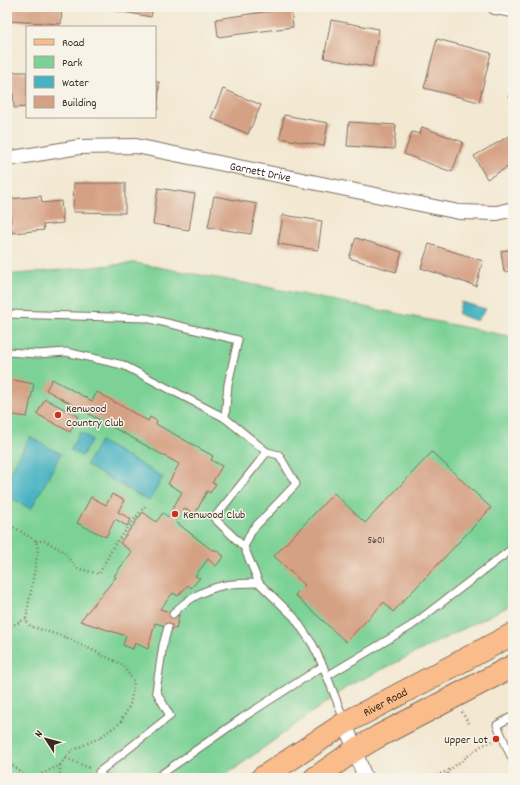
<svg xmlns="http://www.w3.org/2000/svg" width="520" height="785" viewBox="0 0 520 785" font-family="Dekko,sans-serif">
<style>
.green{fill:#7cd296;stroke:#5c7e5a}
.water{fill:#46b3c2;stroke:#406e70}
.building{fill:#d5a184}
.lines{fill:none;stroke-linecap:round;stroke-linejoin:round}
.lane-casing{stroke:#7b6c5d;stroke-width:9}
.street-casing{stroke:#7b6c5d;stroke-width:16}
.primary-casing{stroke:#7b6c5d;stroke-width:24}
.path{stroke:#7b6c5d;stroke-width:2.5;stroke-dasharray:1 3;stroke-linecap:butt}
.lane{stroke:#fff;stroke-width:7}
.street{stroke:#fff;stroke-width:14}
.primary{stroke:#fabc8b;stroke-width:22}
.poi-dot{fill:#c8321e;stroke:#f7f3e8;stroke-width:1.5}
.labels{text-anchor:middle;stroke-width:3;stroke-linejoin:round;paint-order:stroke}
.number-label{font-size:10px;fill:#624838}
.street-label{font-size:12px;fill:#3b2a1e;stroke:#f7f3e8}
.poi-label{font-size:12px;fill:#3b2a1e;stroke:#f7f3e8;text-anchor:start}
</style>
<rect width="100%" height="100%" fill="#f7f3e8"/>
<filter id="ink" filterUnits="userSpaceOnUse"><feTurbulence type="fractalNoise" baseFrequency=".025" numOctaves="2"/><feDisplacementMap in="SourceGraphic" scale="8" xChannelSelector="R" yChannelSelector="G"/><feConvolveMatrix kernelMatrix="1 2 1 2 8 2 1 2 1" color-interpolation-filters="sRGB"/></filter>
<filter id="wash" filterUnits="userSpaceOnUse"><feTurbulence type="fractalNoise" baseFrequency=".012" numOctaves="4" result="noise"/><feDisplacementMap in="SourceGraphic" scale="16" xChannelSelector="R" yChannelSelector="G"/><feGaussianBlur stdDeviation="0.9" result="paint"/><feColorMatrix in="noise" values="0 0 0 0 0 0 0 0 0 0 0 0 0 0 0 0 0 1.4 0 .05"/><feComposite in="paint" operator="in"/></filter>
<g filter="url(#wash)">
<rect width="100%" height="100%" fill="#f3e8d2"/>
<path class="green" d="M135,263L266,287L513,337V604L347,687L222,778H7V275Z"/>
<g class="water">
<path d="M461,302L486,309L477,321L458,314Z"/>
<path d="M80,432L92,439L82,456L70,450Z"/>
<path d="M30,437L61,454L31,509L7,496V478Z"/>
<path d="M100,441L163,477L149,501L86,465Z"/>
</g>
<g id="blocks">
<g class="building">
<path d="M7,7H62L61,24L7,21Z"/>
<path d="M97,7H153L151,17Z"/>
<path d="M291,8L293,27L218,37L216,19Z"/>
<path d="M331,20L379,29L372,67L324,58Z"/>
<path d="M437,39L491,53L479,102L424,88Z"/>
<path d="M12,72H27V107L14,108Z"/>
<path d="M155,82H159L158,109H155Z"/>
<path d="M513,87V100L508,97Z"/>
<path d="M223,89L261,105L248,134L211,118Z"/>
<path d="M284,115L328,123L324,146L280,138Z"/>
<path d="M349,122L396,125L394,149L347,146Z"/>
<path d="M422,127L463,142L452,172L404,154L412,132L420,134Z"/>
<path d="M513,134V164L487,179L474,156Z"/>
<path d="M74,183H125V213L73,212Z"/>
<path d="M158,188L195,194L189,230L153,224Z"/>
<path d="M41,196L42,203L61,201L63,223L43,225L44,230L12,233L9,199Z"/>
<path d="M214,196L257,204L251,234L208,227Z"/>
<path d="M283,215L322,221L318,250L278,244Z"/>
<path d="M356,238L402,252L396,272L349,258Z"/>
<path d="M429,244L483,261L476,286L421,268Z"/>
<path d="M513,249V271L504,272L501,251Z"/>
<path d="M9,379L34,384L27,417L7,414V384H8Z"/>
<path d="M52,379L92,401L97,392L148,421L150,417L157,421L156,424L213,456L211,460L222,466L212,483L216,484L210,493L207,491L195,514L184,508L176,522L213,551L214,549L224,556L216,566L208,559L195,576L200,578L191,588L188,585L178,596L173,593L160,609L179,615L176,629L155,623L148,649L135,643L133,649L123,645L126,636L80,621L116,577L114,576L132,552L120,543L143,512L156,522L163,513L168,517L182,492L168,484L179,464L46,390Z"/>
<path d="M45,399L78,416L70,432L37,414Z"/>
<path d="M432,452L491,508L393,612L384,602L346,642L295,595L305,585L274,556L334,493L365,523Z"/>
<path d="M112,494L124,500L118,512L131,519L127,526L115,519L106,537L77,523L91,497L106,505Z"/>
</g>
</g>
</g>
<g filter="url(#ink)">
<use href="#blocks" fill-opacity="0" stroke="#7b6c5d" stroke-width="1"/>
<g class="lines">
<g class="lane-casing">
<g id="lane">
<path d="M7,314L146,318L238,340L228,384L225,418"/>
<path d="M7,352L38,354L66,352L123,365L225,418L267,452"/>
<path d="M244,547L252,530L296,484L279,455L267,452L214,518L244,547L259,583L294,617L313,645L323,666L345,722"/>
<path d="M173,614C186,599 206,589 225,585C236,583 248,583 259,583"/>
<path d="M327,676L411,626L513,548"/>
<path d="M513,716L497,725L513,761"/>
<path d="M104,778L99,772L170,716L156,691L163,645L168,627"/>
<path d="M156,778L242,718L323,666"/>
</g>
</g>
<g class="street-casing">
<g id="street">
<path d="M495,7L513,10"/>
<path id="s1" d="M7,159L79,147L136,146L459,212L497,213L513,209"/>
<path d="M345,723L365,778"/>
</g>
</g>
<g class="primary-casing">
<g id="primary">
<path id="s2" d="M262,778L345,723L513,634"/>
<path d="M315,778L355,750L379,736L513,666"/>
</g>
</g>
<g class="path">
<path d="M7,438V440"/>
<path d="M7,523L36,541L38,550L26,619"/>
<path d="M36,541H45L63,551L76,568L99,574L113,547L145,506"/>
<path d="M7,628L26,619L30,626L65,637L123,665L134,682L130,705L120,723L99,738L71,751L60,765L34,778"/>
<path d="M462,712L469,724"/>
<path d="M66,758L89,768"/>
<path d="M7,760L21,773L32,778"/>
<path d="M60,765V778"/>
<path d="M429,778L448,771"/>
<path d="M447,778L448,771L481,746L493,741"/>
</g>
<use href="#lane" class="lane"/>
<use href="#street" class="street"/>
<use href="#primary" class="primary"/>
</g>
</g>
<g class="poi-dot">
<circle cx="58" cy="415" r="4"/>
<circle cx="175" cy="514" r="4"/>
<circle cx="496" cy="739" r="4"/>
</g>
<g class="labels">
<g class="number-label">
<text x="376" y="543">5601</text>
</g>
<g class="street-label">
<text dy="4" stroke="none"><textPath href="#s1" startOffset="257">Garnett Drive</textPath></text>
<text dy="4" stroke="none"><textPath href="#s2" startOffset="145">River Road</textPath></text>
</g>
<g class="poi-label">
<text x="66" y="412">Kenwood<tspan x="66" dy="14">Country Club</tspan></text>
<text x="183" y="518">Kenwood Club</text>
<text x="488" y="743" text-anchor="end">Upper Lot</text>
</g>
</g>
<rect width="520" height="785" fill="none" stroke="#f7f3e8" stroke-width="24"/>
<rect x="26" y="26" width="130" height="92" fill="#f7f3e8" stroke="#aca397"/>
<rect x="34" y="39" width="20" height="6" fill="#fabc8b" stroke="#aca397"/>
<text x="62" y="46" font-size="12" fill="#3b2a1e">Road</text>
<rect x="34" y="56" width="20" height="12" fill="#7cd296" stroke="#aca397"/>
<text x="62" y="66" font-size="12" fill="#3b2a1e">Park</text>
<rect x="34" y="76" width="20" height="12" fill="#46b3c2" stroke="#aca397"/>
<text x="62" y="86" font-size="12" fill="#3b2a1e">Water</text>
<rect x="34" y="96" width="20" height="12" fill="#d5a184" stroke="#aca397"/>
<text x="62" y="106" font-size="12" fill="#3b2a1e">Building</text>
<g transform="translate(46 739) rotate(306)" stroke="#f7f3e8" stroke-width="3" paint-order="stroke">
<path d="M0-3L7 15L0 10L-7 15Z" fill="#3b2a1e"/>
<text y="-6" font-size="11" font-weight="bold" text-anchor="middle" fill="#3b2a1e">N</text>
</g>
</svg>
